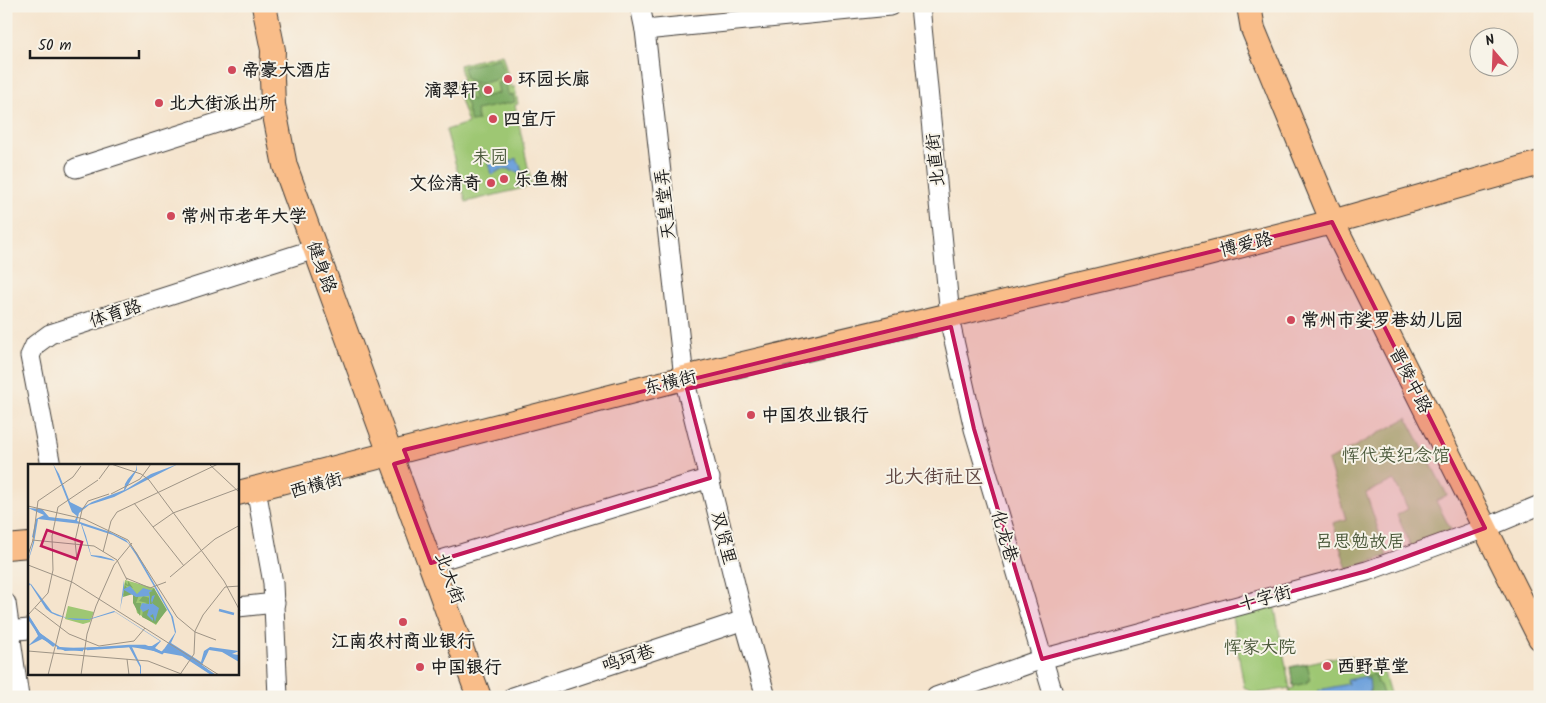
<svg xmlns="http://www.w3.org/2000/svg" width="1546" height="703" viewBox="0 0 1546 703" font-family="Kalam,'LXGW WenKai TC',sans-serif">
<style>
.green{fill:#9ec773;stroke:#5d7248}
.forest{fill:#7eac65;stroke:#4d6440}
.water{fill:#71a3dc;stroke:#46607c}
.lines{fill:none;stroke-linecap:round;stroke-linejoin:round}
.minor-casing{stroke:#3d3a37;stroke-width:21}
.major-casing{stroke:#3d3a37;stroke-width:26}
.minor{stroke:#fff;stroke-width:19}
.major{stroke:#f9bd89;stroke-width:24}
.marked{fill:#c2185b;fill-opacity:0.2;stroke:#c2185b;stroke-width:4;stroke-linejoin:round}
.poi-dot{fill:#d1495b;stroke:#f7f3e8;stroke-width:2}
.labels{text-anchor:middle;stroke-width:4;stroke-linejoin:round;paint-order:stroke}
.poi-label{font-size:18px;font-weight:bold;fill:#1c1c1c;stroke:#f7f3e8;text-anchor:start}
.park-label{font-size:18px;fill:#4a583a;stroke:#f7f3e8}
.street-label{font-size:18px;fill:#1c1c1c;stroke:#f7f3e8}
.quarter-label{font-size:20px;fill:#5e4540;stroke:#f7f3e8}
.inset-river{fill:none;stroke:#71a3dc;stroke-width:2.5}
.inset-road{fill:none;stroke:#9e9486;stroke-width:1}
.view{fill:#c2185b;fill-opacity:0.15;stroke:#c2185b;stroke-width:2.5}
.inset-edge{fill:none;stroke:#1c1c1c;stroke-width:2.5}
</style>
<rect width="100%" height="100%" fill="#f7f3e8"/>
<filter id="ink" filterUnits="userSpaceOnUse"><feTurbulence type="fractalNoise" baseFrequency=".02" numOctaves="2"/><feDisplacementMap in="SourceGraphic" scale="10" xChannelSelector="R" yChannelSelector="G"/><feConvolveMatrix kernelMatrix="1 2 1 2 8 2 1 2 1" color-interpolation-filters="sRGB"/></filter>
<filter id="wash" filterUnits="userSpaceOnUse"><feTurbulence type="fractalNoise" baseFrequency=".0096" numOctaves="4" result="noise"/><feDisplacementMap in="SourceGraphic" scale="20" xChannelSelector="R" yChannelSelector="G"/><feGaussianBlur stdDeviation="1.12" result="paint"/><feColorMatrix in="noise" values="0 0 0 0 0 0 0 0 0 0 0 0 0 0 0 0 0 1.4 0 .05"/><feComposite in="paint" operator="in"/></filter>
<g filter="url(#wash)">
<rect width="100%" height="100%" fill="#f5e4cd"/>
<g class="green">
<path d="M502,54L511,87H515L518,104L515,105L532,186L466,202L446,130L468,123L454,82L463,80L459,65Z"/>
<path d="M1407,418L1447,495L1436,501L1451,530L1412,549L1397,515L1408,509L1394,480L1366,493L1387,556L1347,569L1333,523L1346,519L1328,461Z"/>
<path d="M1274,604L1290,688L1254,694L1244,687L1232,616Z"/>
<path d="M1341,656L1342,658L1352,656L1356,672L1382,666L1391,697H1291L1289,689L1294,688L1290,667Z"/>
</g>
<g class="forest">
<path d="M500,58L505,77L480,84L466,79L463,67Z"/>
<path d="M506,80L508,95H513L515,102L476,110L478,121L471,122L467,110L468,107L461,93L467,91L471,100L474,99L472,91L468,90L466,82L477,86L480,98L499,93L497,83Z"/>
<path d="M1307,664L1311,680L1307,681V683L1293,686L1290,667Z"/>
<path d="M1375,674L1377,683L1380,685L1384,697H1367L1370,691L1368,675Z"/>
</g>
<g class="water">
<path d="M516,158L517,162L520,165L522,173L521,174L515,171H511L509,169L500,170L492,175L491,174L488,163L499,159L512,161Z"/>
<path d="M1367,676L1365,679H1369L1370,688L1367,697H1317L1319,690L1348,684L1347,680Z"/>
</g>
</g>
<g filter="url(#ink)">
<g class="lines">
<g class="minor-casing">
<g id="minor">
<path d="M640,6L645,30L684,378L744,620L766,697"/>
<path d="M920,6L951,327L974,429L1054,697"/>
<path d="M645,30L890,6"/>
<path d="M76,168L273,105"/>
<path d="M51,466L30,356L35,345L50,334L315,249"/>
<path d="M258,500L273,583L278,697"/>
<path d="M431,563L710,478"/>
<path d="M6,603L19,697"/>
<path d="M238,607L275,603"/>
<path d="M6,631L29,629"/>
<path d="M513,697L744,620"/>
<path d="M936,697L1042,659L1367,571L1485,528L1540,505"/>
</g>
</g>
<g class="major-casing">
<g id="major">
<path d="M264,6L273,50L272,78L273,105L285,166L479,697"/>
<path d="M1249,6L1253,29L1336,230L1540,638"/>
<path d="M238,493L684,378L1200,256L1332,222L1540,163"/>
<path d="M6,547L29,545"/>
</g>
</g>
<use href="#minor" class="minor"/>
<use href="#major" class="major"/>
</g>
</g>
<path class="marked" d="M1332,222L1485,528L1367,571L1042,659L974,429L951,327L687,389L710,478L431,563L394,464L408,460L404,450Z"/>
<g class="poi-dot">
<circle cx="232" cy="70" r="5"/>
<circle cx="508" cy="79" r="5"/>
<circle cx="488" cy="90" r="5"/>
<circle cx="159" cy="103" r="5"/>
<circle cx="493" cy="119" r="5"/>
<circle cx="504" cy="179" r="5"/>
<circle cx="491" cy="183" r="5"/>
<circle cx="171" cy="216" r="5"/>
<circle cx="1291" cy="320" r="5"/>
<circle cx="751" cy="415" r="5"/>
<circle cx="403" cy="622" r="5"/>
<circle cx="1327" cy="666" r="5"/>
<circle cx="420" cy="667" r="5"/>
</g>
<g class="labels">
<g class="poi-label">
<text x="242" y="76">帝豪大酒店</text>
<text x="518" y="85">环园长廊</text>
<text x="478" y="96" text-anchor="end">滴翠轩</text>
<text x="169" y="109">北大街派出所</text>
<text x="503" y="125">四宜厅</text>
<text x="514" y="185">乐鱼榭</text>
<text x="481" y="189" text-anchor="end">文俭清奇</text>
<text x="181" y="222">常州市老年大学</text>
<text x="1301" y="326">常州市娑罗巷幼儿园</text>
<text x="761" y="421">中国农业银行</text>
<text x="403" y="647" text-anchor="middle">江南农村商业银行</text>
<text x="1337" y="672">西野草堂</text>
<text x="430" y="673">中国银行</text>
</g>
<g class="park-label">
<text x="490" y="163">未园</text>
<text x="1396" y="461">恽代英纪念馆</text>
<text x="1360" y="547">吕思勉故居</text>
<text x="1260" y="653">恽家大院</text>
</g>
<g class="street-label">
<text transform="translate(935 160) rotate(-96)" y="6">北直街</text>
<text transform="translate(665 204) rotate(-96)" y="6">天皇堂弄</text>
<text transform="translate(1246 244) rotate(-14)" y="6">博爱路</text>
<text transform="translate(322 267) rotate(70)" y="6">健身路</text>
<text transform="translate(115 313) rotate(-18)" y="6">体育路</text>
<text transform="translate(1411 380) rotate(63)" y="6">晋陵中路</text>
<text transform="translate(670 382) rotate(-14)" y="6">东横街</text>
<text transform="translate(316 485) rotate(-15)" y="6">西横街</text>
<text transform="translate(1005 536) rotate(74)" y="6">化龙巷</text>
<text transform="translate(724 538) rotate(76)" y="6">双贤里</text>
<text transform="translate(450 578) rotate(70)" y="6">北大街</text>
<text transform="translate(1265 598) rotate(-15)" y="6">十字街</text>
<text transform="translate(628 658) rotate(-18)" y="6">鸣珂巷</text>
</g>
<g class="quarter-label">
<text x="934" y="483">北大街社区</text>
</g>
</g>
<g transform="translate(28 464)">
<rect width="211" height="211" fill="#f5e4cd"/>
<path d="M97,116L126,124L136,149L128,161L109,149L105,130L95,131ZM40,142L66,148L62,158L55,160L37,155Z" fill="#9ec773"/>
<path d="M100,117L105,124L97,121L99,124L97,126H103L108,133L111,131L108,139H113L112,152L105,139V130L95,133L97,118L100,121ZM126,124L139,146L128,160L114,153L115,146H119L116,145L118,142L114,145L113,142L119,139L111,137L115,132L122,134L121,129Z" fill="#7eac65"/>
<path d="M25,0L31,10L42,38L54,44L64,38L96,26L97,20L100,15L108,6V0L109,6L97,26L123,10L150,0L86,33L61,41L51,49L49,57L82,68L98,76L109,89L145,153L148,168L143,179L173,198L176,187L182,183L211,187L204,190L211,191V198L194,188L181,186L174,201L188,211H183L154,192L104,183L113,202V209L112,211V203L101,183L37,187L14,175L0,182L10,172L0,150L12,169L33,184L124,182L132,177L87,148L60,156H47L30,152L23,149L18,145L2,120L0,124V119L3,120L24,148L39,154L61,155L86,147L133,177L127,184L134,188L147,169L143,152L108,91L100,79L85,71L54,61L58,72L63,91L73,92L84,95L87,97L63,92L53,60L10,55L6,79L0,98L6,74L0,71L4,73L8,55L16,51L0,44L14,45L21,53L47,56L49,52L44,48ZM96,116V125L102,122L109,130L115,124L125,127L121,128L122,132V140H124L123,136L124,132L127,131L124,139L131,144L127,158L125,150L122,152L125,154V157L119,151L121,145L115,148L112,144L114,139L121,140V132L108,133L96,126L92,146Z" fill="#71a3dc"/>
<path class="inset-river" d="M191,146L206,150M0,153L11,170L26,182M29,184L55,186M59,185L101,182H117L134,189L137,186"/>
<path class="inset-road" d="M83,0L113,10L121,16L196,117L212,147M181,0L212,29M71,15L82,0M83,30L112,15L123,0M106,39L156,102M0,42L56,55L100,76L149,153L167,168L188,176M125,63L145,49L212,24M4,76L66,82L89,96L99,116M75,88L83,57L89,48L190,0M0,91L5,76L10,37L45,13L53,2M0,101L44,118L191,211M142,113L187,75L212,61M98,114L122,124L138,118M7,144L41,170L71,182L106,177L117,164M0,151L20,129L25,106L24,72L30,43L70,16M0,187L120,197L156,211M99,195L101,211M153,209L166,190L167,167L175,151L197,123L212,122M20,211L49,96L47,77L54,46L60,37L81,30M53,211L59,170L68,142L86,101L104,79"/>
<path class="view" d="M19,66L54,78L49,95L13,82Z"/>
<rect width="211" height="211" class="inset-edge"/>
</g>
<rect width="1546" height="703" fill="none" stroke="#f7f3e8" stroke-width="25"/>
<g transform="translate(1494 52) rotate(341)"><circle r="24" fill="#f7f3e8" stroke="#9f9d96"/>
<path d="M0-4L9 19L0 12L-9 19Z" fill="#d1495b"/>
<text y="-8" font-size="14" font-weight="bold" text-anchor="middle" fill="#1c1c1c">N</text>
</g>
<path d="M30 50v8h109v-8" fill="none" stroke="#1c1c1c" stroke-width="2.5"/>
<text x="38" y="50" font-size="15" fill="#1c1c1c" stroke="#f7f3e8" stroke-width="4" paint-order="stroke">50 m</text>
</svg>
